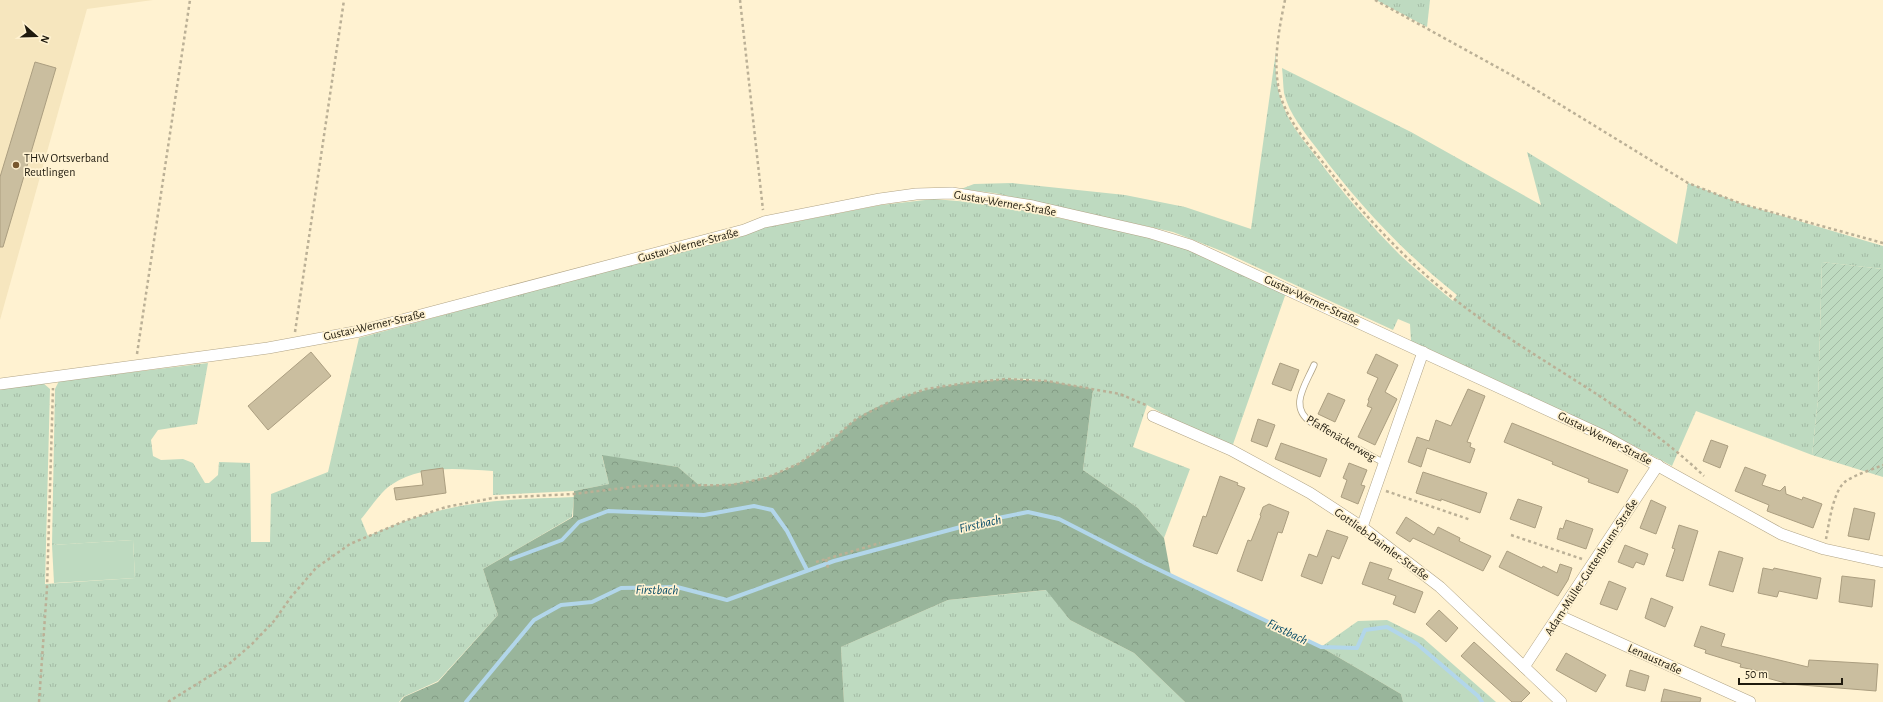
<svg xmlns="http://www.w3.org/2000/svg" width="1883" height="702" viewBox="0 0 1883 702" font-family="'Alegreya Sans',sans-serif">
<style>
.built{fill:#f6e6be}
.grass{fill:url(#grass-tufts)}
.forest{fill:url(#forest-crowns)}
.garden{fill:url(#garden-furrows)}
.pitch{fill:#bedac0}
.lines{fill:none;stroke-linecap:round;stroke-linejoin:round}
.stream{stroke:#b2d6ea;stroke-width:4}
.building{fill:#cabe9f;stroke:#ab9e80}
.lane-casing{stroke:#b1a486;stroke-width:7}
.street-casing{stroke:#b1a486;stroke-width:12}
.path{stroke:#bbb096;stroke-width:2.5;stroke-dasharray:3 3;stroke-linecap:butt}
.lane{stroke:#fff;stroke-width:5.5}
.street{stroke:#fff;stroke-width:11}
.poi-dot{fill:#79582e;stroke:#fff2d1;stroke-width:1.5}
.labels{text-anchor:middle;stroke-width:3.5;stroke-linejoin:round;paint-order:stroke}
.poi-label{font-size:12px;fill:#1f1a0e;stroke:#fff2d1;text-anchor:start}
.street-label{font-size:12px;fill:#1f1a0e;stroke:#fff2d1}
.water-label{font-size:13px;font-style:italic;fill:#074b67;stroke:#fff2d1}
</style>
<defs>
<pattern id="grass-tufts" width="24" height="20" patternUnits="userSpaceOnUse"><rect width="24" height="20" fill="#bedac0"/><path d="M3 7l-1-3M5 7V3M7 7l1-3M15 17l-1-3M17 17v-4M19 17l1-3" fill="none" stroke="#a3baa4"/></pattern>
<pattern id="forest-crowns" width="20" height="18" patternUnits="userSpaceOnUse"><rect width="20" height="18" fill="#99b59b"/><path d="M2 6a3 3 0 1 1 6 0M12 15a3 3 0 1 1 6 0" fill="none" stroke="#839b84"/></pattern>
<pattern id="garden-furrows" width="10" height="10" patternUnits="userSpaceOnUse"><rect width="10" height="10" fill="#bedac0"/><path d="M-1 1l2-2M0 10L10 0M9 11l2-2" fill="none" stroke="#a3baa4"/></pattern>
</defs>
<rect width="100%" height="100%" fill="#fff2d1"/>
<path class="built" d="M0,0H153L87,9L0,320Z"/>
<g class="grass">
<path d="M1376,0H1430L1427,27Z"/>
<path d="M1276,51C1275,71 1276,89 1284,108C1291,126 1305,142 1317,158C1342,192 1370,225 1400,255C1417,271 1435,286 1453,301L1457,295C1404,253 1358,204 1318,150C1305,133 1289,114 1284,93C1283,85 1283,76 1282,68L1411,132L1541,205L1527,152L1677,244L1688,183L1742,204L1883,246V269L1822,262L1818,399L1812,455L1696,411L1672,466L1606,431L1411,341L1410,324L1398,319L1393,330L1224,252L1173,232L994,193L961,189L974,184L1012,183L1125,195L1185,207L1251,229Z"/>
<path d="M934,199L992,204L1150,237L1188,249L1286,293L1231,450L1147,405L1133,447L1190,469L1164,538L1138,508L1083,470L1093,389C1064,384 1034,377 1005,379C978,380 951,387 925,393C901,399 878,405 857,419C846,426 837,436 827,444C784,477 752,484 700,486L678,467L602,456L609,484L574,491L493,495V471C457,469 423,464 391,485C381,491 369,510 361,519L368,536C393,525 419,515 446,509C487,499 531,499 574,497L572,517L483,569L498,615L438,681L403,697L399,702H0V388L43,383L50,389L45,584L135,578L133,540L52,545L55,389L59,381L208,363L197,424L158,430L151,440L153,456L161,460L183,459L193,463L205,483H209L218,475L219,462L250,463L251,542H270L271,494L328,472L359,338L763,228L881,205Z"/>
<path d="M1047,590L1070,620L1134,653L1185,702H844L841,647L948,600Z"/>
<path d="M1387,620L1423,638L1496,702H1403L1401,694L1321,647L1358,621Z"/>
</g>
<path class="forest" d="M1006,379L1047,381L1093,389L1083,470L1138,508L1164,538L1171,576L1321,647L1401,694L1403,702H1185L1134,653L1070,620L1046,590L948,600L841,647L844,702H400L404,697L438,682L498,615L483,569L573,517L574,491L609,484L602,455L678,467L700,486C752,484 785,477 827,444C837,436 845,427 855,420C864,413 877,407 887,403C925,386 966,383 1006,379Z"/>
<path class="garden" d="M1822,262L1883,269V477L1812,455L1818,399Z"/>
<path class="pitch" d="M133,540L135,578L54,583L52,545Z"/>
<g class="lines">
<g class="stream">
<path d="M511,559L562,540L579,522L608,511L704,515L754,506L772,510L787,531L807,570"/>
<path d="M466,702L534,620L561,605L592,602L621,588L677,587L727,600L834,561L983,521L1028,512L1059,519L1145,563L1321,647L1357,648L1365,630L1387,627L1417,644L1478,696L1482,702"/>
</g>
</g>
<g class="building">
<path d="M35,62L56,68L3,247H0V177Z"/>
<path d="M311,352L331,376L268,430L248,406Z"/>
<path d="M1376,354L1398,365L1385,392L1397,399L1375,445L1358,437L1372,408L1367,406L1369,401L1368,400L1378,378L1367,373Z"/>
<path d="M1280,363L1299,370L1291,391L1272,384Z"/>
<path d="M1468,389L1485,396L1467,442L1471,443L1470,447L1475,449L1470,463L1427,448L1421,467L1408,462L1417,437L1429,441L1436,420L1451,426Z"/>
<path d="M1328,393L1345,400L1335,422L1318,414Z"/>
<path d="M1258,419L1275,425L1267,447L1251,441Z"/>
<path d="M1512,423L1628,470L1618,493L1588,482L1589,479L1552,464L1553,462L1504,442Z"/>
<path d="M1711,440L1728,446L1720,468L1703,461Z"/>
<path d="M1281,443L1327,459L1320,477L1275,459Z"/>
<path d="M1349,463L1367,470L1361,485L1365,486L1358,504L1341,497L1347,480L1343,478Z"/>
<path d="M1745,467L1766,475L1762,485L1780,491L1785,486L1786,494L1802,500L1803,497L1822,504L1813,528L1767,511L1769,505L1735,491Z"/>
<path d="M443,468L446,493L396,500L394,488L423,485L421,471Z"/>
<path d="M1423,472L1487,493L1480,513L1441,499V501L1416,493Z"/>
<path d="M1220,476L1238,483L1237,485L1245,488L1217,554L1193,546L1203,516L1206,517Z"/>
<path d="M1518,499L1542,507L1535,528L1510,519Z"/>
<path d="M1651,500L1666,507L1656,534L1640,528Z"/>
<path d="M1269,504L1289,512L1282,533L1278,532L1262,581L1237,571L1248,540L1251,541L1261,516L1260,515L1263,507Z"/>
<path d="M1854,508L1875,513L1869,540L1848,536Z"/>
<path d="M1406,517L1434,535L1438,527L1460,538L1459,541L1491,556L1483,571L1413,538L1410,542L1396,533Z"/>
<path d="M1566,520L1593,529L1586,549L1557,539L1560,528L1563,529Z"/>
<path d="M1679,525L1698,531L1683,581L1666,576L1675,549L1672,548Z"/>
<path d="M1327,530L1348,537L1339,559L1332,556L1322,584L1301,576L1309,554L1317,557Z"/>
<path d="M1625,545L1648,554L1644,565L1636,562L1633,568L1618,562Z"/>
<path d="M1507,551L1542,568L1543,566L1557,573L1560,564L1572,568L1568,580L1558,596L1499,567Z"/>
<path d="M1719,551L1743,558L1733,592L1709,585Z"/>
<path d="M1370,562L1392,569L1388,579L1423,592L1415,613L1393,604L1396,596L1362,584Z"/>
<path d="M1763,568L1773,570L1774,568L1821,578L1817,599L1779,591L1777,597L1758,593Z"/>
<path d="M1842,576L1875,580L1872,607L1839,602Z"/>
<path d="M1609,581L1626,588L1617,610L1600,604Z"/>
<path d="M1651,598L1673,607L1665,627L1645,618Z"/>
<path d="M1439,610L1458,628L1446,642L1426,624Z"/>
<path d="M1701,626L1725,634L1721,646L1808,667L1809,660L1878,664L1876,691L1789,684L1767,678L1768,673L1740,667L1741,664L1705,653L1706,650L1694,646Z"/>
<path d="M1474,642L1530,693L1521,702H1512L1461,656Z"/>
<path d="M1566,653L1606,675L1596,692L1556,670Z"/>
<path d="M1630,670L1649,676L1645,691L1626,686Z"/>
<path d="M1664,689L1701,698L1700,702H1661Z"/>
</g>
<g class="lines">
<g class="lane-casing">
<path id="lane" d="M1314,365C1305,386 1288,407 1312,423L1384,463"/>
</g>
<g class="street-casing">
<g id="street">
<path d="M0,384L268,348L360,331L744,230L764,222L880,199L916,194L952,193L1033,206L1151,233L1190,245L1604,436L1781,534L1824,549L1883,562"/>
<path d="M1153,416L1231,450L1310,493L1362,527L1440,587L1561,702"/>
<path d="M1362,527L1423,352"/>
<path d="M1560,616L1750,702"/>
<path d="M1524,667L1658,465"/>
</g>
</g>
<g class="path">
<path d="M740,0L763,210"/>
<path d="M1285,0C1279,29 1272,64 1280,94C1288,123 1311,147 1329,170C1372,226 1423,278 1481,319C1555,371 1638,413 1704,476"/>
<path d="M1375,0L1515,77L1688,183L1742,204L1883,243"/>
<path d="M295,332L344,0"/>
<path d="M137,354L190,0"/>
<path d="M1386,491L1471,520"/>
<path d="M1511,535L1582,559"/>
<path d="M1826,539C1829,524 1833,490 1846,481C1857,474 1871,470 1883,465"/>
<path d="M826,559L828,568"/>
<path d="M816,562L880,543"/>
<path d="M39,702L47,588L53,388"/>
<path d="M168,702L229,664L252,644L274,621L291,597L316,568L350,544L407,520L446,507L493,498L574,494L639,486L731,485L766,478L798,464L827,444L856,419L887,403L926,389L966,383L1006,379L1047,381L1120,394L1148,406"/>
</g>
<use href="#lane" class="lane"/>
<use href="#street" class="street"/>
</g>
<circle class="poi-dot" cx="16" cy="165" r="4"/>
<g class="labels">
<g class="poi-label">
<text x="24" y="162">THW Ortsverband<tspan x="24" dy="14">Reutlingen</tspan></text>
</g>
<g class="street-label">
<text transform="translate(1005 203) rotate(10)" y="4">Gustav-Werner-Straße</text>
<text transform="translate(688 245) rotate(-15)" y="4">Gustav-Werner-Straße</text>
<text transform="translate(1312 300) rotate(25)" y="4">Gustav-Werner-Straße</text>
<text transform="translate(374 325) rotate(-13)" y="4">Gustav-Werner-Straße</text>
<text transform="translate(1341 438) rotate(31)" y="4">Pfaffenäckerweg</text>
<text transform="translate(1605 438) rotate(27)" y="4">Gustav-Werner-Straße</text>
<text transform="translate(1382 544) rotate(36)" y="4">Gottlieb-Daimler-Straße</text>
<text transform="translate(1591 567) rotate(-57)" y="4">Adam-Müller-Guttenbrunn-Straße</text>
<text transform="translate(1655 659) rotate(24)" y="4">Lenaustraße</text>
</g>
<g class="water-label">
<text transform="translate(980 523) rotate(-13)" y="5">Firstbach</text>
<text transform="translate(657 589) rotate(1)" y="5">Firstbach</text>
<text transform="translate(1288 631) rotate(26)" y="5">Firstbach</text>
</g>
</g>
<g transform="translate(36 36) rotate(110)" stroke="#fff2d1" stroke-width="3" paint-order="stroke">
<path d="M0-3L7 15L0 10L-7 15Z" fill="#1f1a0e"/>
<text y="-6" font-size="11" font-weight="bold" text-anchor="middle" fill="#1f1a0e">N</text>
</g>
<path d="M1739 678v6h103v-6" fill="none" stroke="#1f1a0e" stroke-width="2"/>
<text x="1745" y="678" font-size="12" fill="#1f1a0e" stroke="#fff2d1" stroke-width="3" paint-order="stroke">50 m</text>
</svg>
